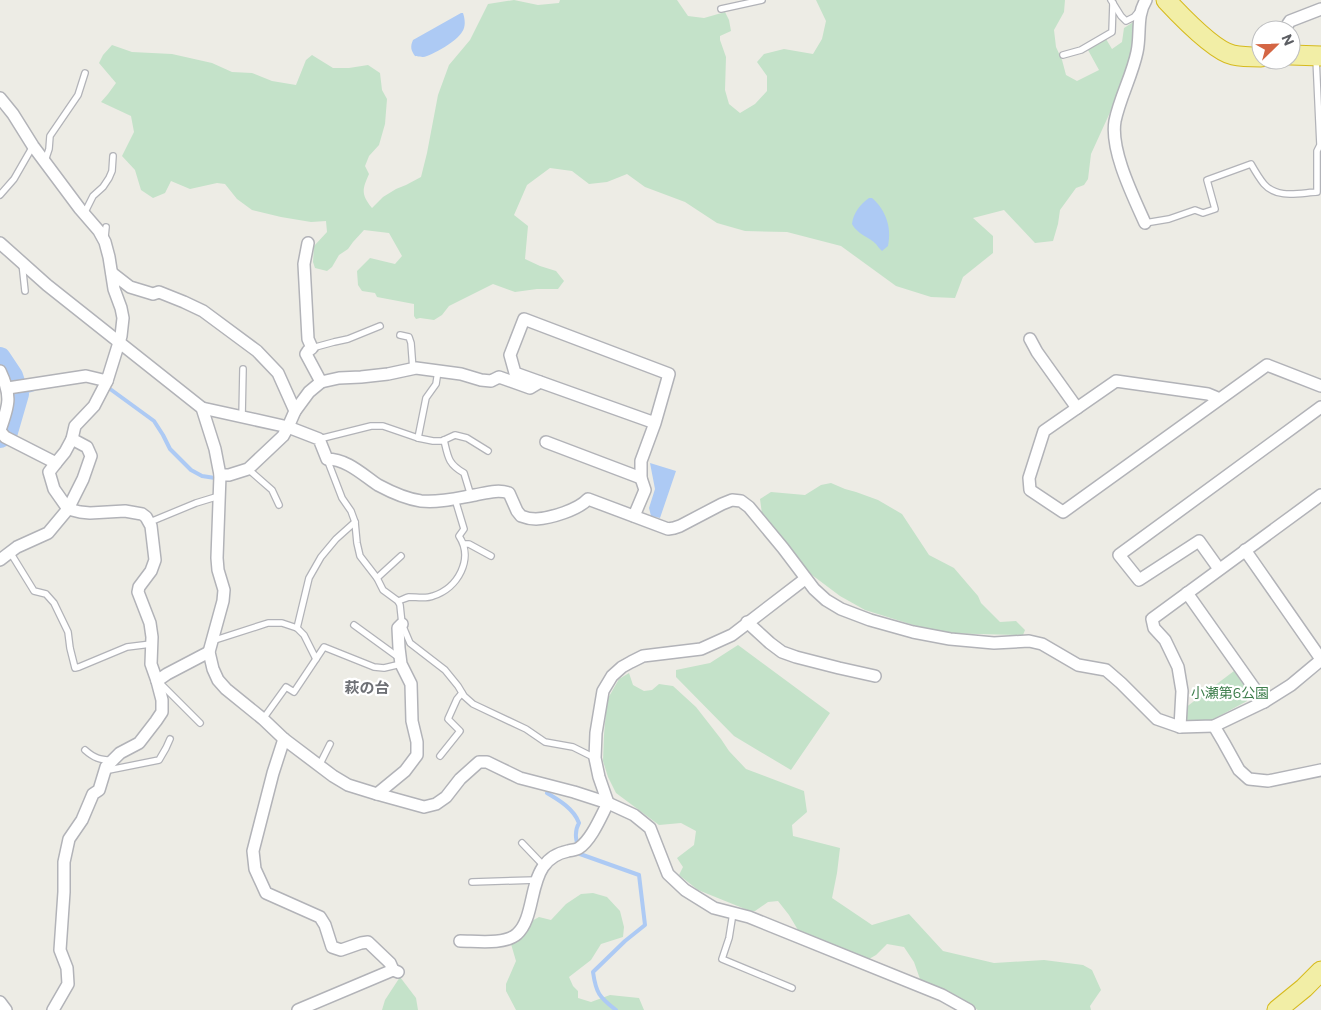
<svg xmlns="http://www.w3.org/2000/svg" width="1321" height="1010" viewBox="0 0 1321 1010" font-family="Commissioner,'Noto Sans JP',sans-serif">
<style>
.green{fill:#c4e2c9}
.water{fill:#adcaf4}
.lines{fill:none;stroke-linecap:round;stroke-linejoin:round}
.stream{stroke:#adcaf4;stroke-width:4}
.river{stroke:#adcaf4;stroke-width:22}
.service-casing{stroke:#b2b3b8;stroke-width:8}
.minor-casing{stroke:#b2b3b8;stroke-width:14}
.trunk-casing{stroke:#d6ba1c;stroke-width:21}
.service{stroke:#fff;stroke-width:5.5}
.minor{stroke:#fff;stroke-width:11}
.trunk{stroke:#f2eea6;stroke-width:19}
.labels{text-anchor:middle;stroke-width:4.5;stroke-linejoin:round;paint-order:stroke}
.park-label{font-size:14px;fill:#3f7f4d;stroke:#fff}
.neighbourhood-label{font-size:15px;font-weight:bold;fill:#6e7075;stroke:#fff}
</style>
<rect width="100%" height="100%" fill="#edece5"/>
<g class="green">
<path d="M514,0L538,5L559,3L560,0H677L688,16L704,18L725,12L729,20L731,31L720,36V40L726,57L725,90L729,104L740,113L755,104L767,91V76L757,62L764,54L784,49L813,54L822,39L826,21L816,0H1065L1064,12L1054,30L1056,47L1062,60L1066,75L1077,81L1099,70L1088,50L1106,39L1112,49L1122,42L1124,28L1135,21L1136,35L1123,84L1091,154L1088,179L1084,185L1076,188L1060,210L1058,224L1053,241L1035,243L1004,210L973,218L993,236V253L963,277L955,298L931,297L896,286L841,246L787,232L745,231L717,223L685,202L645,187L627,174L607,182L589,184L572,171L550,168L527,185L514,215L528,226L525,259L540,266L556,271L564,281L558,289H537L515,292L493,284L449,306L442,315L434,320L420,318L416,319L414,316V304L377,297L375,293L362,291L358,285L357,271L370,258L395,264L402,256L389,233L364,230L353,242L348,249L339,255L332,267L327,271L315,268L313,262L314,246L327,232L326,221L311,222L281,217L252,210L237,199L225,184L217,183L190,189L171,181L165,193L153,198L141,190L135,170L122,156L134,132L131,116L101,102L108,94L116,83L99,63L103,55L112,45L132,52L172,54L212,63L232,72L252,73L272,81L296,85L306,60L312,55L333,68H349L368,65L380,73L382,90L387,99L385,124L379,145L369,156L365,166L369,174C362,190 361,194 372,208L383,197L396,189L406,185L421,177L427,153L438,95L449,65L470,40L488,4Z"/>
<path d="M831,483L845,489L856,492L878,500L902,514L929,555L954,568L978,596L981,603L1000,622L1016,621L1025,630L1023,635L939,633L865,610L840,596L812,575L778,536L762,514L760,499L771,492L805,495L821,485Z"/>
<path d="M738,645L830,713L791,770L734,736L676,677V670L710,663Z"/>
<path d="M1234,671L1249,692L1247,701L1210,721L1189,723L1184,717L1185,708Z"/>
<path d="M629,673L633,685L644,691L652,690L659,684L673,686L696,707L721,739L729,751L746,769L804,791L807,812L792,825L793,836L840,848L837,873L832,898L872,925L909,914L943,951L994,963L1044,960L1083,965L1092,970L1101,990L1090,1006L1091,1010H978L924,984L920,979L914,962L904,947L887,944L876,955L869,959L798,930L789,915L778,901L768,902L755,911H750L698,890L679,875L683,867L677,858L694,845L696,831L681,823L659,825L616,793L608,777L603,761L604,735L607,700L619,679Z"/>
<path d="M593,893L607,897L620,911L624,927L623,937L601,944L591,960L569,977L573,986L578,991V998L591,1002L610,995L639,998L644,1010H516L506,991V984L516,961L511,944L520,940L530,922L539,917L551,920L566,904L581,894Z"/>
<path d="M400,977L416,998L418,1010H382L385,1000Z"/>
</g>
<g class="water">
<path d="M461,13H463C465,19 466,27 462,32C458,40 432,56 423,57C422,57 415,56 415,56C411,50 410,47 413,40Z"/>
<path d="M869,198H872C886,210 892,228 888,246L882,251C880,249 878,247 876,244C869,237 857,234 852,224C853,214 860,204 869,198Z"/>
<path d="M650,463L676,471L660,518L651,516L649,508L655,489Z"/>
</g>
<g class="lines">
<g class="stream">
<path d="M106,386L154,421L163,435L170,449L191,470L202,476L215,478"/>
<path d="M18,394L34,389"/>
<path d="M547,793C559,800 574,809 579,823C573,833 577,844 580,854L639,875L645,925L625,941L593,972C596,993 599,997 616,1010"/>
</g>
<path class="river" d="M0,358L12,376L18,394L7,432L0,437"/>
<g class="service-casing">
<g id="service">
<path d="M1111,0L1121,16L1126,21L1134,17L1139,11"/>
<path d="M721,9L762,0"/>
<path d="M1063,55L1081,50L1112,32L1113,3"/>
<path d="M45,161L49,149L50,136L78,95L85,73"/>
<path d="M0,195L14,179L33,146"/>
<path d="M84,214L93,196L103,187L109,178L112,171L113,156"/>
<path d="M1145,223L1169,219L1195,210L1203,213L1215,209L1207,180L1251,164C1255,171 1259,178 1264,184C1277,199 1299,193 1317,192V151L1320,145L1316,58"/>
<path d="M105,237L106,227"/>
<path d="M22,263L25,291"/>
<path d="M400,335L409,337L411,343L413,370"/>
<path d="M312,348L334,342L348,339L380,326"/>
<path d="M242,417L243,369"/>
<path d="M418,438L426,398L436,384L438,371"/>
<path d="M319,439L371,426H383L418,438L433,441H442L455,435L467,438L488,451"/>
<path d="M444,440C448,457 448,464 464,473L471,496"/>
<path d="M327,459L342,498L351,511L355,522L357,543L360,556L377,578L383,590L398,601L400,605L402,624L410,643L445,670L458,686L464,696L473,704L526,729L545,742L573,747L595,758"/>
<path d="M248,469L272,490L279,505"/>
<path d="M150,522L196,503L219,496"/>
<path d="M355,522L336,539L321,557L309,578L297,628L304,635L316,659L324,647L374,667L384,668L401,664"/>
<path d="M464,544H469L491,556"/>
<path d="M10,552L34,591L46,594L54,603L68,632L70,648L75,668L79,667L127,647L151,644"/>
<path d="M377,578L401,556"/>
<path d="M398,601C402,600 405,598 409,597C417,597 426,599 433,596C458,588 474,559 459,536L464,529L455,499"/>
<path d="M354,625L398,657"/>
<path d="M212,641L268,623H282L297,628"/>
<path d="M159,682L200,723"/>
<path d="M263,719L286,687L294,692L316,659"/>
<path d="M85,750C94,758 100,760 111,760"/>
<path d="M440,756L460,731L448,719L457,699L462,693"/>
<path d="M319,766L330,744"/>
<path d="M104,771L159,760L166,748L170,739"/>
<path d="M522,843L544,866"/>
<path d="M472,882L536,880"/>
<path d="M733,913L729,938L722,959L792,988"/>
</g>
</g>
<g class="minor-casing">
<g id="minor">
<path d="M1284,30L1290,21L1321,9"/>
<path d="M0,98L13,114L33,146L80,209L99,231L105,242L109,257L114,289L121,308L123,318L121,336L107,381L86,376L8,388"/>
<path d="M1145,223C1133,196 1110,150 1115,121C1120,97 1132,76 1137,52C1141,34 1136,16 1146,0"/>
<path d="M0,243L47,285L202,408L215,449L220,475L217,558L218,570L224,590L223,601L209,652L213,669L218,680L226,689L263,719L284,739L333,776L348,785L377,794L424,807L436,804L446,797L460,779L479,762H487L520,778L574,792L608,803L634,815L650,828L668,874L685,890L714,908L749,917L942,995L969,1010"/>
<path d="M112,273L130,287L153,294L159,292L184,302L203,311L257,351L278,373L295,411L288,427L283,436L248,469L229,475H220"/>
<path d="M1030,339L1037,352L1077,408"/>
<path d="M0,371C12,396 9,405 0,430"/>
<path d="M321,382L339,378L361,377L388,374L416,368L461,374L481,380L491,381L499,377L530,388L540,382"/>
<path d="M1220,399L1208,394L1116,381L1044,431L1029,478L1030,490L1063,512L1267,365L1321,386"/>
<path d="M202,408L288,427L319,439L327,459C347,459 363,475 378,485C391,492 407,499 421,501C439,503 458,498 475,495C486,493 498,489 509,493L517,511L521,516C526,518 531,519 536,519C551,518 578,510 588,499L668,529L674,528L680,526L722,504L732,500L741,501L749,507L783,548L814,589L826,600L841,609L870,620L913,632L950,639L994,643L1029,641L1042,644L1078,665L1106,670L1121,683L1157,719L1180,727L1214,726L1264,702L1291,685L1321,660"/>
<path d="M295,411L309,392L321,382L306,354L308,351L312,348L308,339L304,264L308,243"/>
<path d="M0,431L5,437L56,463L65,452L72,439L75,426L94,406L107,381"/>
<path d="M72,439L87,447L91,456L83,479L68,509L80,512L90,513L125,511L142,514L146,517L151,526L155,560L151,571L139,587L138,592L150,623L152,637L151,664L157,681"/>
<path d="M546,442L641,478"/>
<path d="M634,516L645,490L641,478V461L655,423L669,374L524,319L510,355L515,373L655,423"/>
<path d="M1245,550L1321,659"/>
<path d="M0,560L17,547L48,533L68,509L54,489L49,472L56,463"/>
<path d="M1219,569L1199,541L1139,580L1119,555L1321,407"/>
<path d="M1187,593L1264,702"/>
<path d="M747,622L770,643L782,652L796,657L839,668L875,676"/>
<path d="M1214,726L1224,743L1239,770L1249,779L1268,781L1321,770"/>
<path d="M1180,727L1182,691L1178,667L1165,640L1154,628L1152,619L1321,495"/>
<path d="M284,739L273,773L253,851L255,869L266,893L320,917L325,925L332,947L341,950L361,943L368,942L390,963L393,970"/>
<path d="M377,794L405,771L417,755V742L412,721L411,684L401,664L399,648L398,628L402,624"/>
<path d="M460,941C476,941 505,945 517,934C533,920 530,886 543,867C549,858 558,853 568,851C572,850 576,850 579,848C592,839 601,816 608,803L599,777L595,758L596,733L603,691L612,676L622,667L631,662L643,656L701,649L732,635L805,579"/>
<path d="M0,1002L6,1010"/>
<path d="M53,1010L68,984L67,968L60,950L64,892V862L69,839L82,820L93,794L99,790L106,767L120,753L139,743L156,721L162,712V700L157,681L167,674L209,652"/>
<path d="M298,1010L393,970L398,972"/>
</g>
</g>
<g class="trunk-casing">
<g id="trunk">
<path d="M1166,0C1180,15 1214,51 1233,55C1242,57 1252,57 1261,57"/>
<path d="M1291,55L1321,56"/>
<path d="M1277,1010L1304,988L1321,971"/>
</g>
</g>
<use href="#service" class="service"/>
<use href="#minor" class="minor"/>
<use href="#trunk" class="trunk"/>
</g>
<g class="labels">
<g class="park-label">
<text x="1230" y="698">小瀬第6公園</text>
</g>
<g class="neighbourhood-label">
<text x="367" y="693">萩の台</text>
</g>
</g>
<g transform="translate(1276 45) rotate(67)"><circle r="24" fill="#ffffff" stroke="#bebfc1"/>
<path d="M0-4L9 19L0 12L-9 19Z" fill="#d46644"/>
<text y="-8" font-size="14" font-weight="bold" text-anchor="middle" fill="#5c5e63">N</text>
</g>
</svg>
